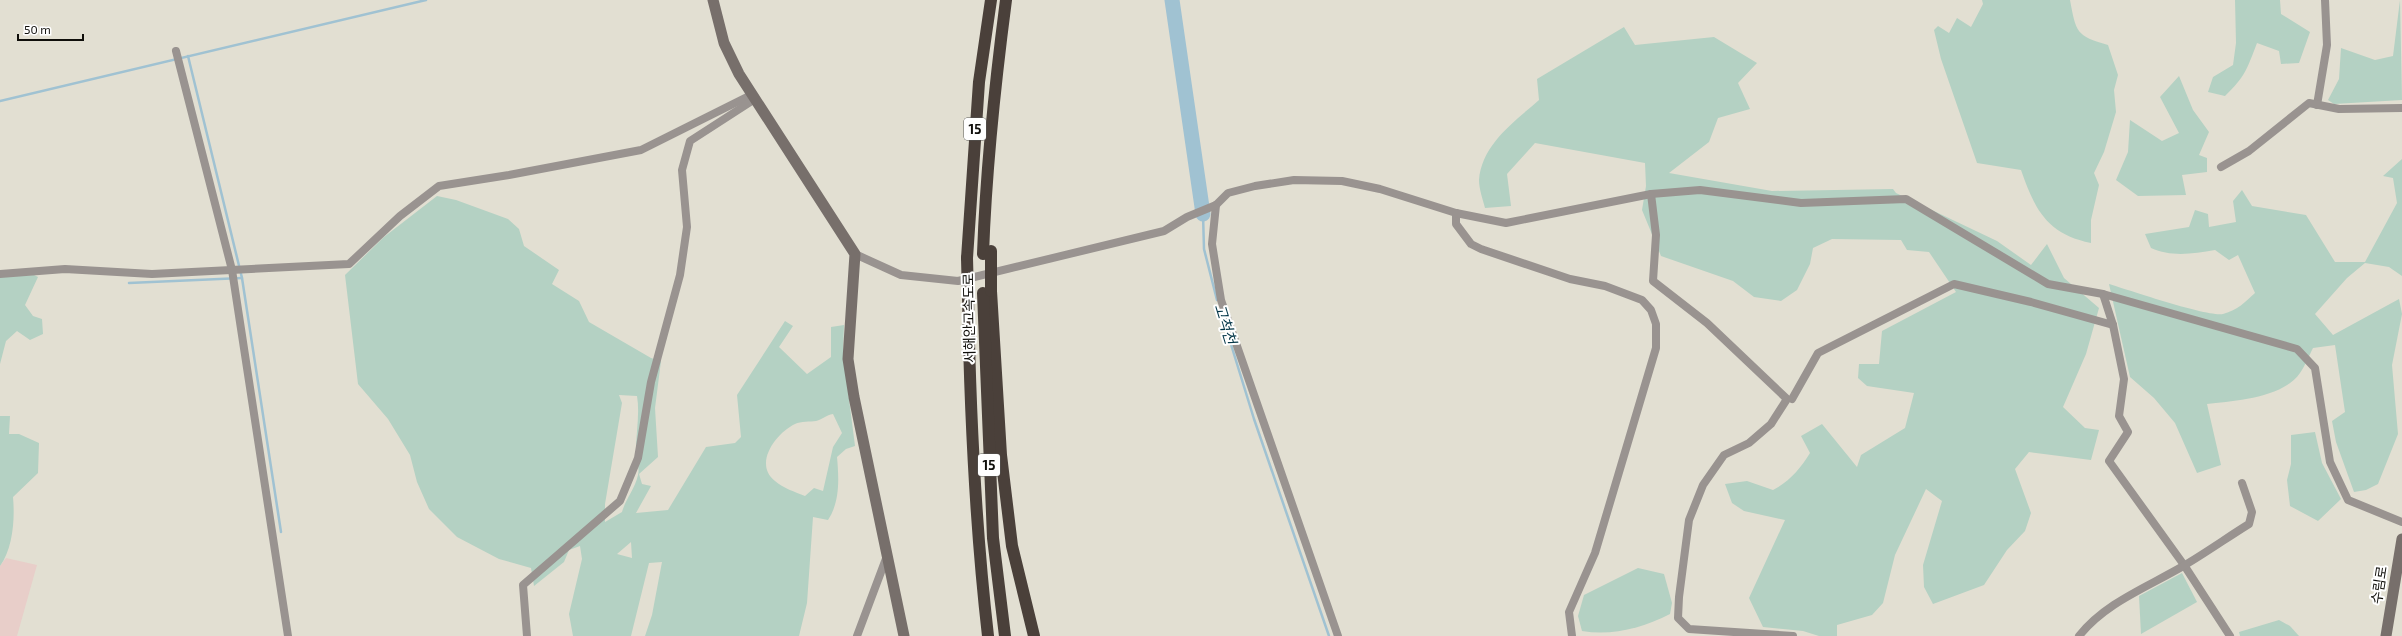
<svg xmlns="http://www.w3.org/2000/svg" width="2402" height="636" viewBox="0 0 2402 636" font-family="'Exo 2','Noto Sans KR',sans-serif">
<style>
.industrial{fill:#e8cec9}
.green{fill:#b4d1c3;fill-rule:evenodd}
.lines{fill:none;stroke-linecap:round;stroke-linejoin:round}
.stream{stroke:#a0c2d2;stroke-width:2.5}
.river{stroke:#a0c2d2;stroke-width:15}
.street{stroke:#999390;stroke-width:8}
.secondary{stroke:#776f6b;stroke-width:11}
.highway{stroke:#4a403a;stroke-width:12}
.highway-bridge{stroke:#4a403a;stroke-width:12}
.labels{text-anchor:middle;stroke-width:4;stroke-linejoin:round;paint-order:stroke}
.shield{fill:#fff;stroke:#575654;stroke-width:1}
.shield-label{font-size:13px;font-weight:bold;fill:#0f0e0a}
.street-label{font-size:14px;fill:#0f0e0a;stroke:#fff}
.water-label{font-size:15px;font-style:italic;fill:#023547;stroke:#fff}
</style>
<rect width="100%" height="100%" fill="#e2dfd2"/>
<path class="industrial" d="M6,558L37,565L17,636H0V566Z"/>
<g class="green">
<path d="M1982,0H2070C2076,32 2076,36 2108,45L2118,75L2114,90L2116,112L2104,152L2094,173L2099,185L2091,220V243C2047,234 2035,210 2021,170L1977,163L1941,59L1934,30L1938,26L1949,33L1957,18L1971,27L1983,4Z"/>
<path d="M2235,0H2280L2281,14L2310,32L2299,63L2281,64L2279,51L2257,43C2247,69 2245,77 2225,96L2208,92L2213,77L2233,65L2236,43Z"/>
<path d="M2400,0L2402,100L2334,104L2328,100L2339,79L2341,48L2375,60L2393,56Z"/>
<path d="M1624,27L1635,45L1714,37L1757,63L1738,83L1750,109L1718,118L1709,142L1669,173L1772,191L1893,189L1896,193L1997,241L2031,265L2047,244L2064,278L2099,308L2086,354L2063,407L2085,428L2099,430L2091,460L2029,452L2015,469L2031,513L2025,531L2007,550L1984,585L1933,604L1924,587L1923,565L1942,501L1926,489L1895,555L1883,603L1872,615L1837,625V636H1819L1803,631L1763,627L1749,598L1785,520L1744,511L1732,503L1725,484L1747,481L1773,490C1790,481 1800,469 1810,453L1801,436L1822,424L1857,467L1861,455L1905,428L1914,393L1867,386L1858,378L1859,364H1879L1882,331L1956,292L1929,252L1907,250L1901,240L1832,239L1813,248L1810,264L1797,290L1781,301L1754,297L1733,281L1661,256L1642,210L1646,186L1645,163L1535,143L1507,174L1511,206L1485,208C1483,200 1479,189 1479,180C1482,144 1514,122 1539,100L1537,79Z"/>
<path d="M2179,76L2193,110L2209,132L2199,155L2207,158V172L2182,175L2186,195L2138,196L2116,180L2128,152L2130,120L2162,141L2179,133L2160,97Z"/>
<path d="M2402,159V276L2389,267L2365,263L2347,278L2315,314L2333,335L2399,299L2402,314L2392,365L2398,434L2378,484L2366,490L2354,492L2336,442L2332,421L2345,412L2335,345L2313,348C2309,356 2305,366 2300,373C2283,398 2234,401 2207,404L2221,465L2197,473L2175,423L2154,398L2130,377L2109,284C2129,290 2207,317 2223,314C2238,310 2245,302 2255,293L2238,255L2229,260L2215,250C2192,254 2171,257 2151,248L2145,234L2189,227L2195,210L2208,214L2209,227L2236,222L2233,201L2242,190L2252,206L2306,215L2335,262H2365L2397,203L2393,178L2383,176Z"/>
<path d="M437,196L456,200L508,219L519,229L524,246L559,270L552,284L579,301L589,322L651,358L661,361L655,408L658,457L639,474L642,484L651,486L636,513L668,510L706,447L735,443L741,437L737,395L785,321L793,326L779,347L807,374L831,357V327L844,325L843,352L855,446L846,449L837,457C839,479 840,502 828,520L813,517L807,603L799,636H645L652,615L662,562L649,563L631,636H573L569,614L582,559L580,546L569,550L564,562L534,586L531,568L499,559L457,537L429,509L417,482L410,455L388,419L358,384L345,275L384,237ZM619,395L637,396C640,414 636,432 636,451C636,459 640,468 638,475C635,489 626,498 622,512L605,522V504L622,403ZM833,414L842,433L833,447L823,491L814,488L805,496C795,492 783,488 775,481C753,464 776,433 795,424C801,421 810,422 816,421C823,419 826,415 833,414ZM631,542L632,558L617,554Z"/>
<path d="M34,275L38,277L25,305L33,316L42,319L43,334L30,340L17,331L6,341L0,364V277Z"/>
<path d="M0,416H10L9,434H19L39,443L38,473L13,497C15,519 13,548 0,566Z"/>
<path d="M2315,432L2322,463L2341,499L2318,521L2290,506L2287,480L2291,464V435Z"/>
<path d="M1638,568L1664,574L1672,603L1670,614C1643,628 1612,636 1582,631L1578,616L1584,595Z"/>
<path d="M2182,573L2197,602L2141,634L2139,596Z"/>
<path d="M2279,620L2290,626L2299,636H2240L2239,632Z"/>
</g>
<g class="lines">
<g class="stream">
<path d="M188,56L242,278L281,532"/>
<path d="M0,101L426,0"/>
<path d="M1203,214L1204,249L1217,300"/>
<path d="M129,283L242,278"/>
<path d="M1221,312L1254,419L1329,636"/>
</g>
<path class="river" d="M1172,0L1203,214"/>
<g class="street">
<path d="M176,51L232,270L288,636"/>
<path d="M2317,105L2327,45L2325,0"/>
<path d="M2221,167L2249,151L2309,103L2339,109L2402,108"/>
<path d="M1651,194L1656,235L1653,281L1707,323L1787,399L1771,424L1749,443L1724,455L1703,485L1689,520L1679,597L1678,618L1689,629L1793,636"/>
<path d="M1216,205L1212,244L1221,300L1338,636"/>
<path d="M1456,213V224L1471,244L1481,249L1570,279L1605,286L1642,300L1651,310L1656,324V348L1595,553L1569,612L1572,636"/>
<path d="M855,254L901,275L958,281L1164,231L1187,217L1216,205L1228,193L1255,186L1294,180L1342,181L1380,189L1456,213L1506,223L1651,194L1700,190L1801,203L1906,199L2048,284L2103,294L2297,349L2315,368L2330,462L2348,500L2402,522"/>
<path d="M0,274L65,269L152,274L349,264L400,216L439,186L509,175L641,150L751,95"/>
<path d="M2103,294L2113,325L2124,379L2119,416L2128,432L2109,461L2184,565L2230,636"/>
<path d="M1792,399L1818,353L1954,284L2031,302L2113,325"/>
<path d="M527,636L523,585L620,501L638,458L651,382L680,275L687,227L682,170L690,141L755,99"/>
<path d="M857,636L887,556"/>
<path d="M2079,636C2106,602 2148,587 2185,565C2207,552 2228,537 2249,524L2252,512L2242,483"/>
</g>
<g class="secondary">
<path d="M713,0L724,43L739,74L855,254L848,359L854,397L904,636"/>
<path d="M2386,636L2402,539"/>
</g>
<g class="highway">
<path d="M983,254C986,169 995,84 1006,0"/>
<path d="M967,258L979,82L991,0"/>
<path d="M991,291L1001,455L1012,546L1034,636"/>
<path d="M983,293L993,538L1005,636"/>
<path d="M968,297C970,410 975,523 988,636"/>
</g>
<g class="highway-bridge">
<path d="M991,251V291"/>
<path d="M967,258L968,297"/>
</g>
</g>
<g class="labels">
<g class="shield">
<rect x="964" y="118" width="22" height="22" rx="3"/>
<rect x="978" y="454" width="22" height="22" rx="3"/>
</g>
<g class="shield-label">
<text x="975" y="134">15</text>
<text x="989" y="470">15</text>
</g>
<g class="street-label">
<text transform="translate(969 318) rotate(-91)" y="5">서해안고속도로</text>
<text transform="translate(2379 585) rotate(-81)" y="5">수림로</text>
</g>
<g class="water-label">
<text transform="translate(1225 324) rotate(73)" y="5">고척천</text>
</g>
</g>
<path d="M18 34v6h65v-6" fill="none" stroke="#0f0e0a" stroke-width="2"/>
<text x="24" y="34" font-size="12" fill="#0f0e0a" stroke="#ffffff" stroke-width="3" paint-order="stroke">50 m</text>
</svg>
